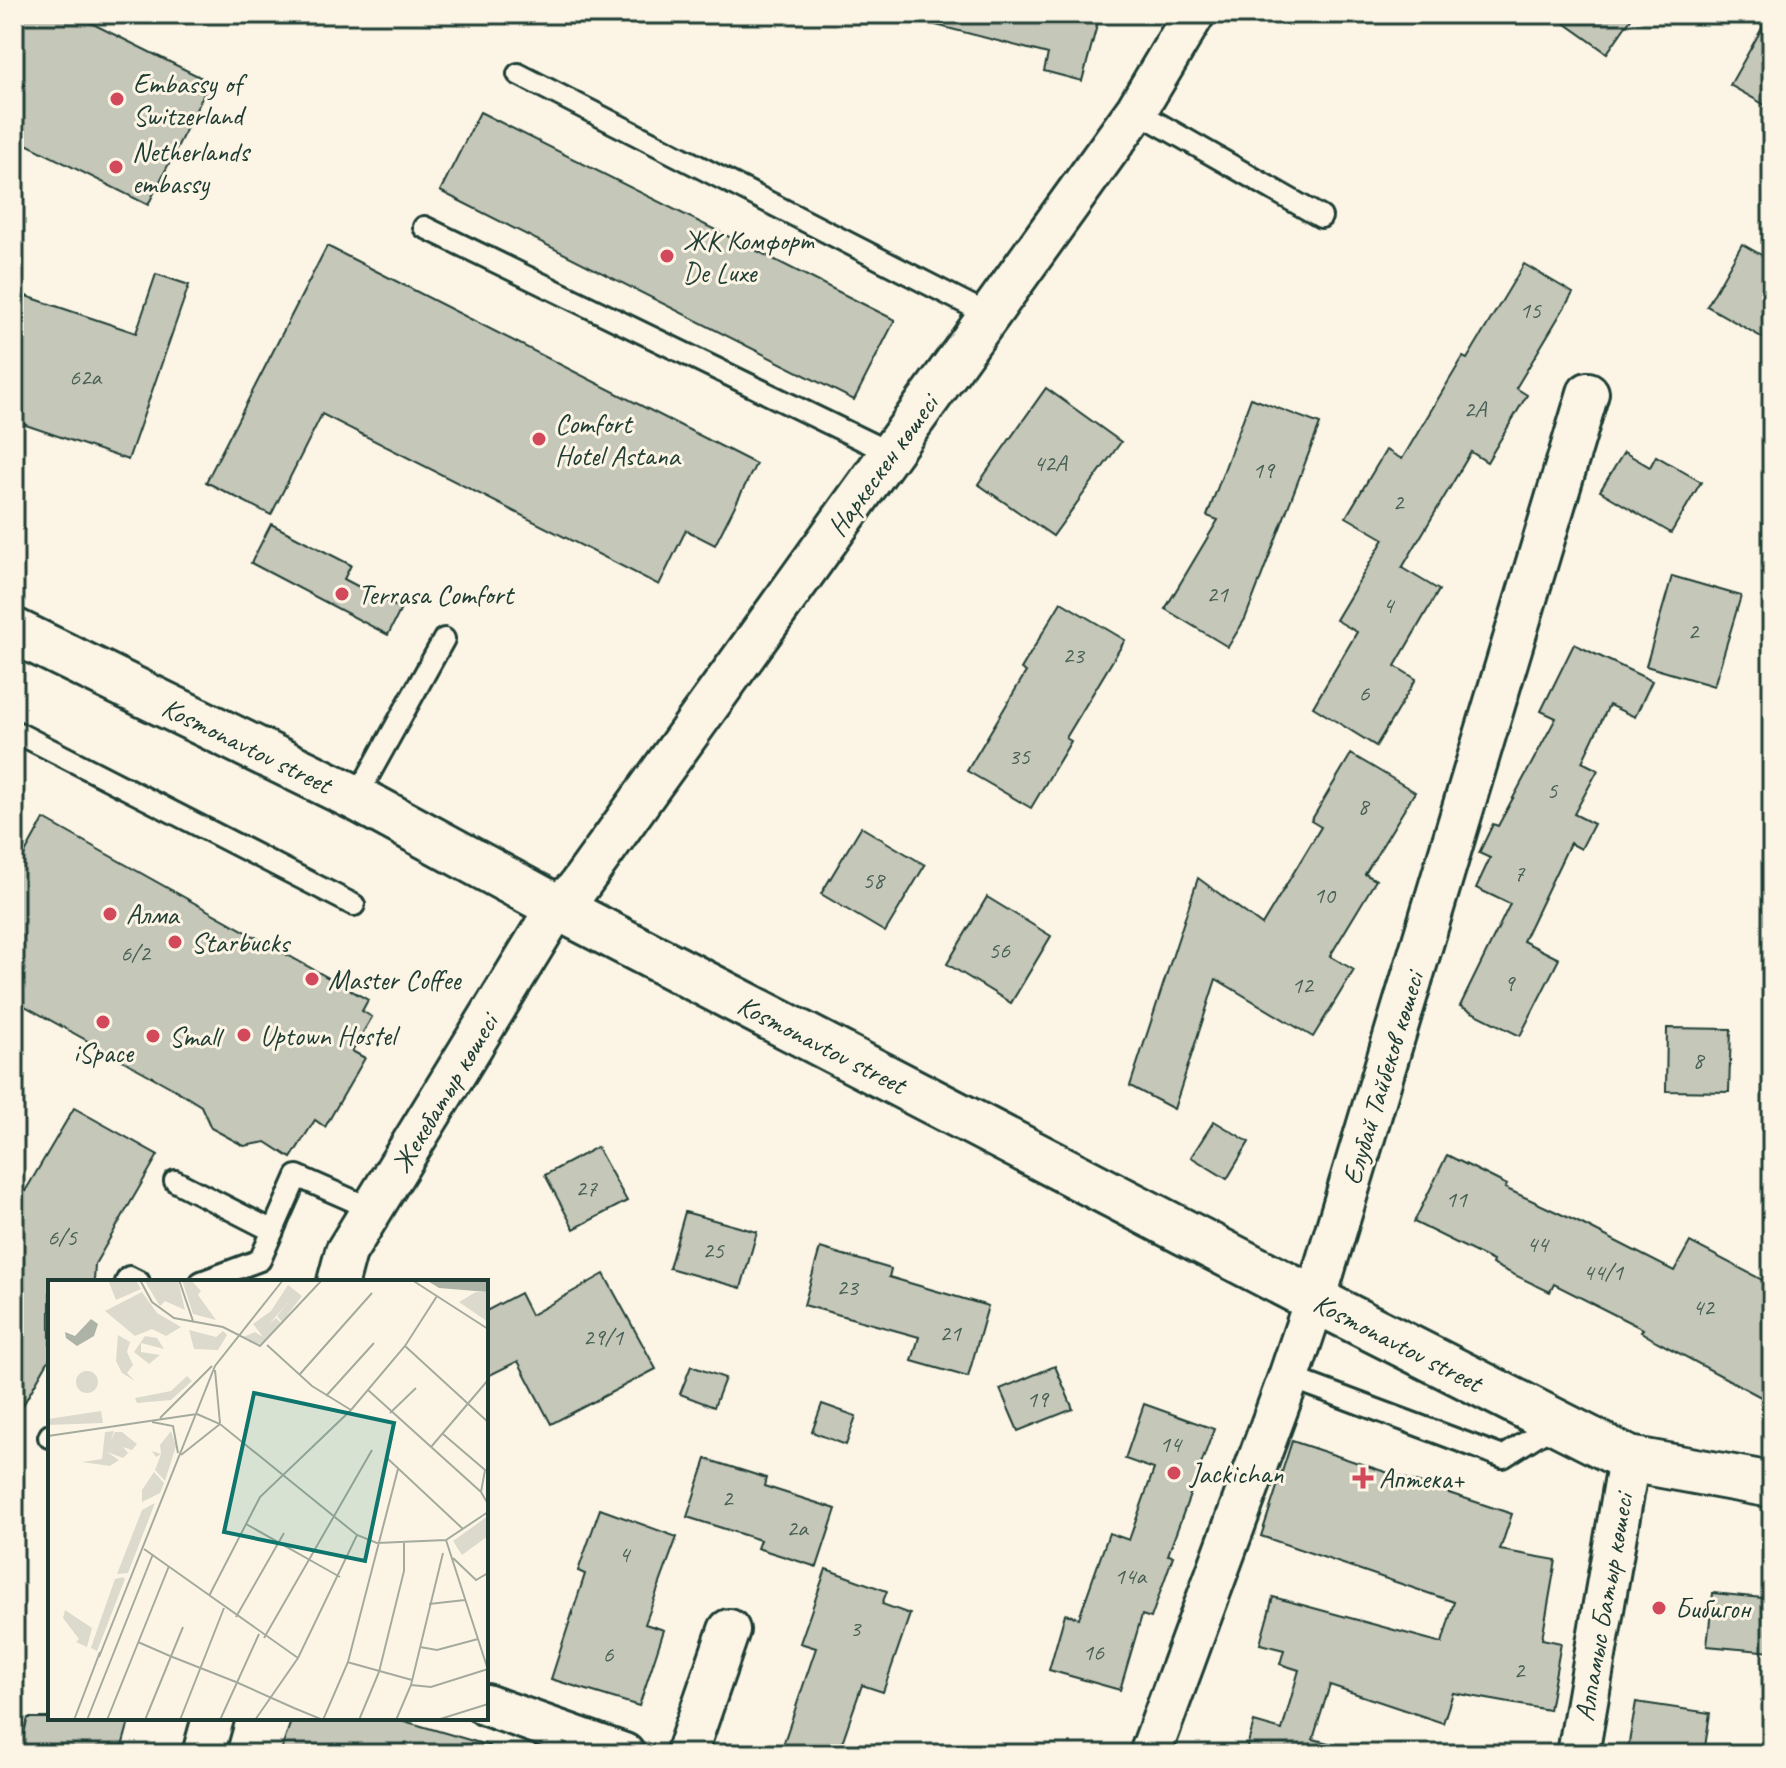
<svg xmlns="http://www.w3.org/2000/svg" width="1786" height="1768" viewBox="0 0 1786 1768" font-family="Caveat,sans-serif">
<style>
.building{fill:#c5c7b9;stroke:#1f3d34;stroke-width:2}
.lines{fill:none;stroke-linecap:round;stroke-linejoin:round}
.service-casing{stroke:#1f3d34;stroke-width:26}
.minor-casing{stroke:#1f3d34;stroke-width:46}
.tertiary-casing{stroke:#1f3d34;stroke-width:50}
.service{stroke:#fcf5e5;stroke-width:20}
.minor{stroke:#fcf5e5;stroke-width:40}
.tertiary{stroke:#fcf5e5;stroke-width:44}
.poi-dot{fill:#d1495b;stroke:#fcf5e5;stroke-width:3}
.labels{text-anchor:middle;stroke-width:6;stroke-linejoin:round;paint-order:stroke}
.number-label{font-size:24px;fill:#486055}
.poi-label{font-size:28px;fill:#1f3d34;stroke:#fcf5e5;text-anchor:start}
.street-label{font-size:28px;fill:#1f3d34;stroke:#fcf5e5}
.inset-road{fill:none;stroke:#a4ab9e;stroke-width:2}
.view{fill:#0f766e;fill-opacity:0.15;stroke:#0f766e;stroke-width:4}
.inset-edge{fill:none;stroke:#1f3d34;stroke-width:4}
</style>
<rect width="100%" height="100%" fill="#fcf5e5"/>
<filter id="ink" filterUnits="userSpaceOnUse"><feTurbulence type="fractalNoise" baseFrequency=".0125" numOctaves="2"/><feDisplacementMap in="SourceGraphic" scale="16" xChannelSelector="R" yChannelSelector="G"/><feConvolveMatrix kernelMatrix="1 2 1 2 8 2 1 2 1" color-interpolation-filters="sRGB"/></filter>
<g filter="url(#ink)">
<g class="building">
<path d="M14,14H73L210,82L148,205L14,138Z"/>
<path d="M933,14H1100L1082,81L1044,71L1048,54L932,24Z"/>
<path d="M1552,14H1634L1607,53Z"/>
<path d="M1770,14H1772V109L1730,85Z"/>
<path d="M480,112L895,320L854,400L440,191Z"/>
<path d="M1742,244L1772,261V343L1707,306Z"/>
<path d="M327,246L756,464L715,545L686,530L659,585L322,414L271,515L206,482Z"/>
<path d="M1524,264L1573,293L1516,388L1527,395L1487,462L1471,452L1402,568L1439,590L1395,666L1416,679L1376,746L1313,707L1357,632L1336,620L1384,539L1346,517L1386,450L1402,459L1463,357L1467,359Z"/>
<path d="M156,274L189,285L128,460L14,421V292L136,333Z"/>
<path d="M1046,388L1121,442L1053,536L978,484Z"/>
<path d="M1251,398L1320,424L1245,619L1228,647L1165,609L1218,520L1207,516Z"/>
<path d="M1624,452L1650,467L1656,456L1701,482L1671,533L1600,491Z"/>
<path d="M271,524L351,565L344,579L401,609L388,635L251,563Z"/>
<path d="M1672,576L1741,596L1714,686L1646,666Z"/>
<path d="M1061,602L1125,640L1066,738L1071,741L1031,808L967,771L1026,672L1021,669Z"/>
<path d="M1574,644L1652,681L1635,717L1609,705L1582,762L1598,770L1574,814L1594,824L1581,849L1570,843L1523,941L1559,959L1520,1036L1460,1006L1510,904L1476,888L1490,858L1479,853L1493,824L1498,826L1556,718L1541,711Z"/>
<path d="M1351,754L1415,792L1365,874L1376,880L1330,956L1354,970L1313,1037L1216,979L1174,1109L1130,1086L1198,878L1262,925L1321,827L1311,821Z"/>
<path d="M44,819L368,1000L362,1011L372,1017L352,1051L365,1058L325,1127L315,1120L291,1158L266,1142L244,1146L211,1128L201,1106L174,1089L14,1000V873Z"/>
<path d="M861,827L925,865L885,932L821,894Z"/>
<path d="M987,897L1051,936L1011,1003L947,964Z"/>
<path d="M1667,1028L1731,1029L1729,1092L1666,1091Z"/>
<path d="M74,1108L158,1155L95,1264L94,1282H50V1358L14,1421V1210Z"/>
<path d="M1214,1121L1249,1142L1227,1179L1191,1157Z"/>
<path d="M597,1147L627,1201L574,1229L545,1175Z"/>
<path d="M1447,1155L1507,1185L1505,1188L1582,1224L1674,1271L1690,1242L1772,1285V1403L1656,1341L1641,1332L1643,1329L1554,1284L1550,1292L1492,1264L1493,1261L1414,1222Z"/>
<path d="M685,1212L757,1232L741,1288L669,1268Z"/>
<path d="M820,1248L891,1269L889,1277L988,1306L968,1377L912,1361L919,1337L804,1305Z"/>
<path d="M604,1274L656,1369L551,1424L518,1361L486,1377V1311L520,1293L531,1315Z"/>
<path d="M691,1366L725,1378L714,1407L680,1394Z"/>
<path d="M1055,1366L1073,1409L1018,1431L1000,1389Z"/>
<path d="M822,1404L856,1416L846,1445L812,1432Z"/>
<path d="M1144,1404L1214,1429L1168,1555L1173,1556L1151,1618L1142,1615L1120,1690L1049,1670L1065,1614L1079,1618L1109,1533L1129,1540L1154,1469L1125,1459Z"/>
<path d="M1292,1441L1512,1514L1500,1550L1556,1560L1542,1639L1561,1643L1549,1710L1453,1693L1443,1723L1330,1685L1313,1739L1336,1745L1334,1754H1245L1254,1722L1282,1730L1299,1670L1280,1664L1284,1650L1260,1644L1273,1597L1442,1643L1454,1602L1261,1536Z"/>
<path d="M706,1459L766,1478L764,1486L836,1509L817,1567L757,1548L760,1540L687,1517Z"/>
<path d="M600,1509L677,1537L645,1624L664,1630L639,1706L551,1679L585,1574L578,1571Z"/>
<path d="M826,1569L887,1591L882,1604L910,1614L883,1692L862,1685L838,1754H780L816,1648L800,1643Z"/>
<path d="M1713,1593L1772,1599V1652L1707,1646Z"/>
<path d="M1636,1702L1710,1713L1704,1754H1627Z"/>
<path d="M28,1718H130L120,1754H18Z"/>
<path d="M292,1718H394L490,1746L489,1754H280Z"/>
</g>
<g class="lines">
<g class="service-casing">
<g id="service">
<path d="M518,74L989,315"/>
<path d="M1136,111L1321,217"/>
<path d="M424,227L890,453"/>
<path d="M14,731L354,905"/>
<path d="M356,798L444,639"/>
<path d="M175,1181L273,1231"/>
<path d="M126,1282L129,1277L139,1282"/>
<path d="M201,1282L260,1260L297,1176L372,1209"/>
<path d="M1289,1377L1503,1457L1556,1423"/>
<path d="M49,1437L50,1435"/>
</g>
</g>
<g class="minor-casing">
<g id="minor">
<path d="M338,1282L346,1252L557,907L576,890L1136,111L1194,14"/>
<path d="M486,1705L624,1754"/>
<path d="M203,1754L213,1718"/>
<path d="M686,1754L729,1630"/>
<path d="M1150,1754L1289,1377L1315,1300L1588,393"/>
<path d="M1578,1754L1629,1459"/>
</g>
</g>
<g class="tertiary-casing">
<path id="tertiary" d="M14,631L356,798L557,907L1315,1300L1629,1459L1772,1485"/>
</g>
<use href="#service" class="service"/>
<use href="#minor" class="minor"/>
<use href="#tertiary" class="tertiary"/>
</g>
</g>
<g class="poi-dot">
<circle cx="117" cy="99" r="8"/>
<circle cx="116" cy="167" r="8"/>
<circle cx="667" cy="256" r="8"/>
<circle cx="539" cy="439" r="8"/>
<circle cx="342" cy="594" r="8"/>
<circle cx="110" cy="914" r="8"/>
<circle cx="175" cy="942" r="8"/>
<circle cx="312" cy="979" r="8"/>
<circle cx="103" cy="1022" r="8"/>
<circle cx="244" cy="1035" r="8"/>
<circle cx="153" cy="1036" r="8"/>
<circle cx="1174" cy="1473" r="8"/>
<path d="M1359 1466h8v8h8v8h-8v8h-8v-8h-8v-8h8z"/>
<circle cx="1659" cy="1608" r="8"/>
</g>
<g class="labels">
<g class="number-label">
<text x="1530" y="318">15</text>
<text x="85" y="385">62а</text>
<text x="1475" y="417">2А</text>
<text x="1050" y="471">42А</text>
<text x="1263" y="478">19</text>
<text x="1398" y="510">2</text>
<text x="1217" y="602">21</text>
<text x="1388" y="613">4</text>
<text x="1693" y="639">2</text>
<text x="1073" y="663">23</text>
<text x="1364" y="701">6</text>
<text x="1019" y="764">35</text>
<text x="1552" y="798">5</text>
<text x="1363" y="814">8</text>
<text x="1519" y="881">7</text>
<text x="873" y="888">58</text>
<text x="1324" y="903">10</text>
<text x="999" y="958">56</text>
<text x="135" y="961">6/2</text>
<text x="1509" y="991">9</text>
<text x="1302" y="993">12</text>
<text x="1698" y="1068">8</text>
<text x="586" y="1196">27</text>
<text x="1456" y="1207">11</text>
<text x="62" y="1245">6/5</text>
<text x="1537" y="1252">44</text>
<text x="713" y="1258">25</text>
<text x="1603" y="1280">44/1</text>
<text x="847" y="1295">23</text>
<text x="1703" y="1315">42</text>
<text x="950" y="1341">21</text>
<text x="603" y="1345">29/1</text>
<text x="1037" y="1407">19</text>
<text x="1170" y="1452">14</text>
<text x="727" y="1506">2</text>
<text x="797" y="1536">2а</text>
<text x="624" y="1562">4</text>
<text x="1130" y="1584">14а</text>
<text x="855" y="1636">3</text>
<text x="1093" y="1660">16</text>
<text x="608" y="1662">6</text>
<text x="1519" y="1678">2</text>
</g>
<g class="poi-label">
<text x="133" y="93">Embassy of<tspan x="133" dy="32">Switzerland</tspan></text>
<text x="132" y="161">Netherlands<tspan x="132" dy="32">embassy</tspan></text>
<text x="683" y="250">ЖК Комфорт<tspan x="683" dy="32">De Luxe</tspan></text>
<text x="555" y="433">Comfort<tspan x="555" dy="32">Hotel Astana</tspan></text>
<text x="358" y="604">Terrasa Comfort</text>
<text x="126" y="924">Алма</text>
<text x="191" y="952">Starbucks</text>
<text x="328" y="989">Master Coffee</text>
<text x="260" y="1045">Uptown Hostel</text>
<text x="169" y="1046">Small</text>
<text x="103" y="1062" text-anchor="middle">iSpace</text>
<text x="1190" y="1483">Jackichan</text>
<text x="1379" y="1488">Аптека+</text>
<text x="1675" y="1618">Бибигон</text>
</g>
<g class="street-label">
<text transform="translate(882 465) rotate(-54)" y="10">Наркескен көшесі</text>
<text transform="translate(247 745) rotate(26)" y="10">Kosmonavtov street</text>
<text transform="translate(822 1044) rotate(27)" y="10">Kosmonavtov street</text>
<text transform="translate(1382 1078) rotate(-73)" y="10">Елубай Тайбеков көшесі</text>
<text transform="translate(444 1093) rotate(-59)" y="10">Жекебатыр көшесі</text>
<text transform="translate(1398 1342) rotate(27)" y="10">Kosmonavtov street</text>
<text transform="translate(1603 1607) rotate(-80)" y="10">Алпамыс Батыр көшесі</text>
</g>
</g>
<g transform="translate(48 1280)">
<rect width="440" height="440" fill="#fcf5e5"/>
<path d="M60,0H88L93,9L68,20ZM96,0H130L137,30L117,21L112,26ZM134,0H143L153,11L150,15L168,40L145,34ZM240,5L254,16L234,42L229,36L242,20L222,43L228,38L233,43L214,64L203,63L195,57L207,52L215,57L205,44L223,31ZM94,12L109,33L133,47L118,56L104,49L87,56L57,31ZM428,12H440V42L411,22ZM141,50L168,57L175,51L179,55L170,70L146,69ZM70,55L82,62L79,72L85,85L79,93L87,101L74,93L68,81ZM97,56L109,58L116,69L93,63V72L112,75L101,84L86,72ZM28 102a11 11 0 1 1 22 0a11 11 0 1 1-22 0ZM139,96L144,101L123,120L89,123L87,118L123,111ZM53,131L55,143L0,145V139ZM66,151L63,161L67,152H74L89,164L84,170L75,167L80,173L75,178L59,172L71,180L62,186L34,182L54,179L57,152ZM123,151L128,166L117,201L107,190L113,174L108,177L104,171L113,174L112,165ZM106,192L116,203L112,213L94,222V210ZM107,223L80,293L69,294L94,230ZM440,236V256L414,275L405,261ZM75,297L77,299L49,371L43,368L49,350L67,299ZM17,330L44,348L39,367L28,362L31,359L15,338Z" fill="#dcdacc"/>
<path d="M378,0H440V12L391,8ZM43,39L50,44L46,56L29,66L18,58L17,52L27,56Z" fill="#aeb3a7"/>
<path class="inset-road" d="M92,0L104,22L126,38L175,47L212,66L274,0M131,0L145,41M364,0L440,49M219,65L264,106L303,130M357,66L440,142M167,90L172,143M252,94L324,13M320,110L433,212L440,224M278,116L326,63M342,133L368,108M149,134L172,144L309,255L329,263L398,260L440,232M112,138L164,86M104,142L125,146L130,173M395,154L437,190L433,212M0,156L149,134M383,167L440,100M133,175L172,144M339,178L415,249M198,244L292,297M398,260L440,390M96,269L250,378M405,278L428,300L440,293M161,316L212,217L303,130L357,66L389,16M381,324L417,320M188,337L236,253M216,358L324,170M90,362L122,376L188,402L246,428L275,440L300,382L350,189M372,367L389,370L430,359M51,377L167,86L235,0M299,382L364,400M363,405L383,407L440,389M26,440L52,372M39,440L105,274M59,440L121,286M97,440L135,347M132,440L176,328M172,440L211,354M207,440L250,378L309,255M311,440L331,392L356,291V262M348,440L363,405L395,273M389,440L440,424"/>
<path class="view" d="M206,113L346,143L317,281L176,252Z"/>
<rect width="440" height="440" class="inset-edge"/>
</g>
<rect width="1786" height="1768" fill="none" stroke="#fcf5e5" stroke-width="48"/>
<rect x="24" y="24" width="1738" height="1720" fill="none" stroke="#1f3d34" stroke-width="3" filter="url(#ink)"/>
</svg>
